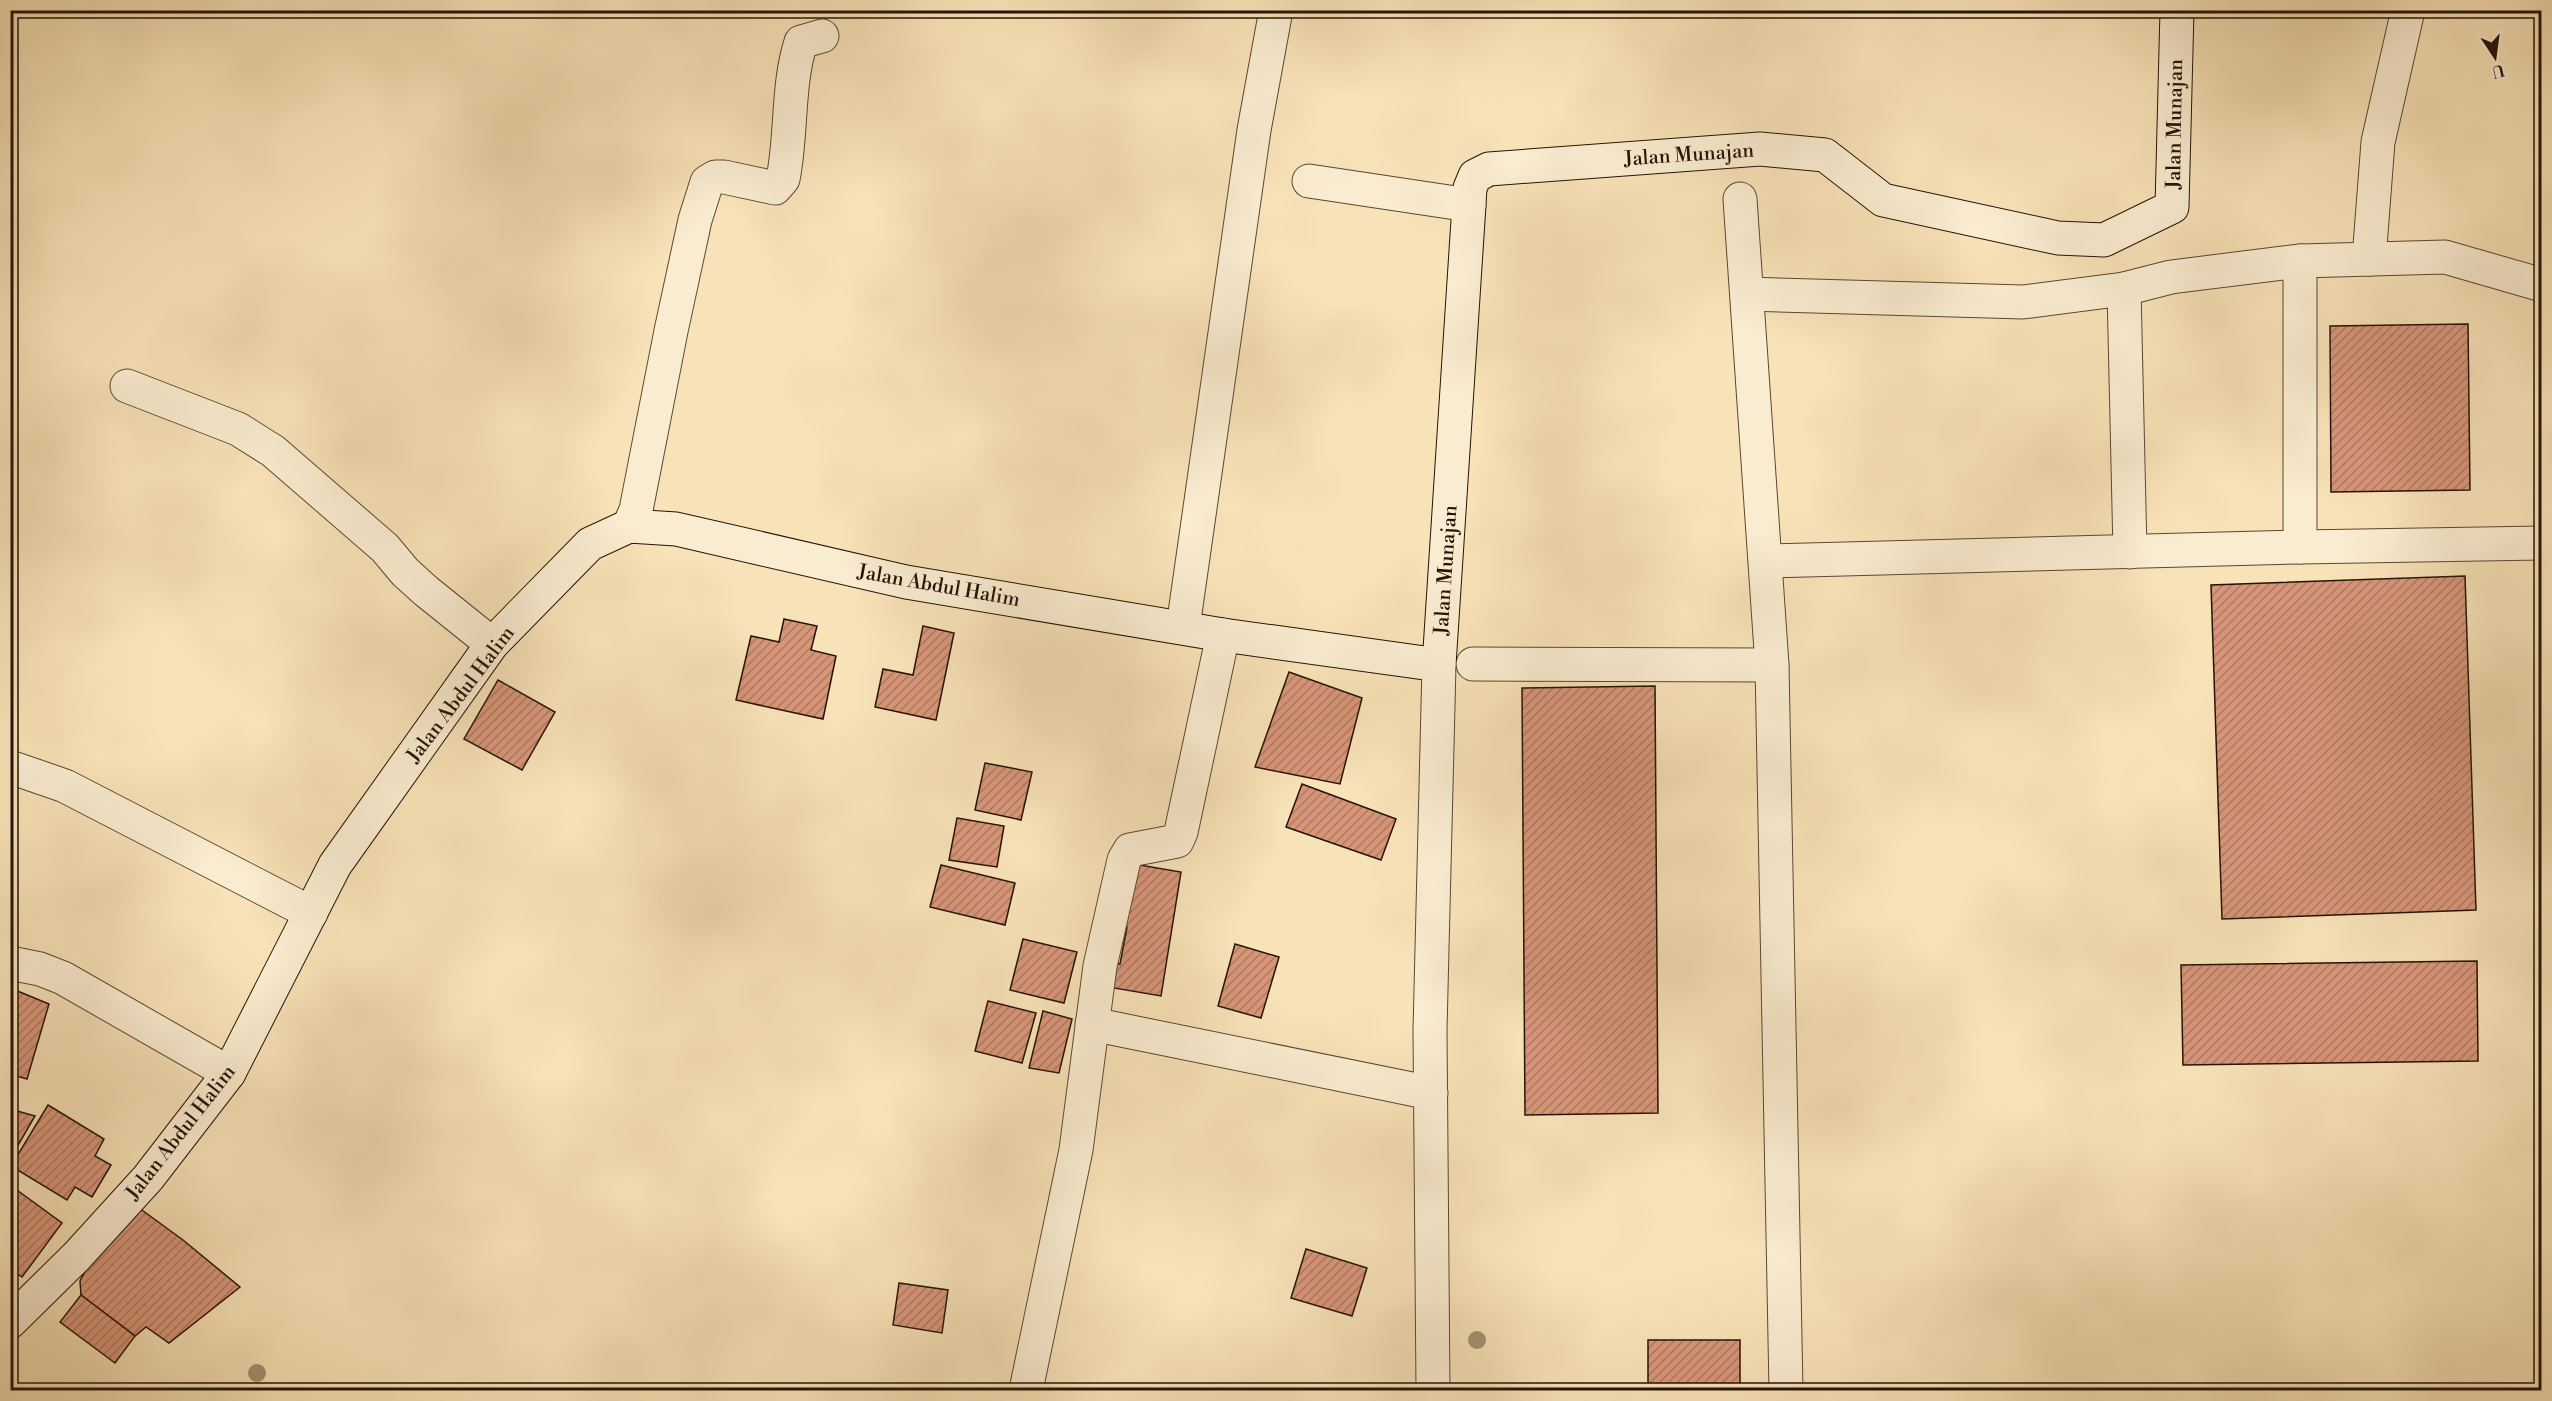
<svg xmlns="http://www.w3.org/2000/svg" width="2552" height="1401" viewBox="0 0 2552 1401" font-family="'Libre Bodoni',serif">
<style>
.building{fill:url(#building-hatch);stroke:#251307;stroke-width:1.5}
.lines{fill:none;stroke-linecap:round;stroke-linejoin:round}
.street-casing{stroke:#5a4733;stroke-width:35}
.secondary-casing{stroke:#251307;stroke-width:35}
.street{stroke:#faecd0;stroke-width:33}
.secondary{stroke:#faecd0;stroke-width:33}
.tree{fill:#a19271}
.labels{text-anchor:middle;stroke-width:4.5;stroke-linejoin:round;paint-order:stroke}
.street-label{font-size:20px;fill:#251307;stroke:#faecd0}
</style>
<defs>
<pattern id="building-hatch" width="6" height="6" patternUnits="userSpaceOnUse" patternTransform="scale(1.5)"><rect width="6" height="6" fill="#d89679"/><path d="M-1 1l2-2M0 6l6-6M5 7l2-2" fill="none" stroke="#af7961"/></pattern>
</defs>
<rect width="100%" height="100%" fill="#f8e2b7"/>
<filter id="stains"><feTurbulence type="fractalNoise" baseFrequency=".00333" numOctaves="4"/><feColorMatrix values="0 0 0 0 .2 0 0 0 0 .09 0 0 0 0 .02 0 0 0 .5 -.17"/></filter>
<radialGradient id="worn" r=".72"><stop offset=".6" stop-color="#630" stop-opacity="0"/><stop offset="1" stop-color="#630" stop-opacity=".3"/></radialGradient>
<g class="building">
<path d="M2468,324L2470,490L2331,492L2330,326Z"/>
<path d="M2465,576L2476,910L2222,919L2211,585Z"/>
<path d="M784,619L817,626L811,650L836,656L823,719L736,700L751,636L779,642Z"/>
<path d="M923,626L954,633L936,720L875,707L883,669L913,675Z"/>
<path d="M1289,672L1362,698L1340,784L1255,767Z"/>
<path d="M498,680L555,712L522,770L464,739Z"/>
<path d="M1655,686L1658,1113L1525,1115L1522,688Z"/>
<path d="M985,763L1032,772L1021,820L975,810Z"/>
<path d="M1302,784L1396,819L1381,860L1286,827Z"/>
<path d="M957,818L1004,826L997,867L949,860Z"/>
<path d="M1128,863L1181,872L1161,996L1108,987L1112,962L1120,964L1127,927L1117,925Z"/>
<path d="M941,865L1015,883L1005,925L930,907Z"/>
<path d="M1023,939L1077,952L1064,1003L1010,990Z"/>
<path d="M1235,944L1279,957L1261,1018L1218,1006Z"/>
<path d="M2477,961L2478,1061L2183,1065L2181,965Z"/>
<path d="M15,990L49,1004L27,1079L10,1074V998Z"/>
<path d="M988,1001L1036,1013L1022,1063L975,1051Z"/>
<path d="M1043,1011L1072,1019L1059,1073L1029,1068Z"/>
<path d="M48,1105L104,1139L95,1156L111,1165L92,1197L75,1187L67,1200L11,1166Z"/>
<path d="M10,1109L35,1116L13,1154H10Z"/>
<path d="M10,1185L62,1223L22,1277L10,1269Z"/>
<path d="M135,1205L183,1240L240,1287L169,1343L146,1327L135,1336L81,1295L80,1281L85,1271Z"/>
<path d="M1306,1249L1367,1268L1352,1316L1291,1298Z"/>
<path d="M899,1283L948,1290L942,1333L893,1325Z"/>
<path d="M81,1295L135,1336L115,1363L60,1322Z"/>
<rect x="1648" y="1340" width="92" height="50"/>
</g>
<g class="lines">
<g class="street-casing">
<g id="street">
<path d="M1309,181L1469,205"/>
<path d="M1740,199L1772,665L1786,1390"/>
<path d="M2369,259L2378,142L2408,10"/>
<path d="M2124,289L2130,552"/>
<path d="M1747,294L2023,302L2124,289L2171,277L2300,261L2445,257L2542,285"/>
<path d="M127,386L238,429L273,451L385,548L405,572L426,591L492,644"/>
<path d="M629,526L636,510L671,331L695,220L707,182L715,177H724L775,188L783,179C792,135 787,85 801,42L822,36"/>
<path d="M2300,547L2542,543"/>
<path d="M1766,561L2300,547V261"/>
<path d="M1183,627L1254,130L1276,10"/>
<path d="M1473,664L1772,665"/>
<path d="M10,767L65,786L311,913"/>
<path d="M10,963L40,969L63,978L229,1073"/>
<path d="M1092,1024L1431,1093"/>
<path d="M1026,1390L1076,1150L1100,966L1124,860L1130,850L1177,841L1181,832L1223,635"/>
<path d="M1433,1390L1430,1030L1439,665"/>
</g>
</g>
<g class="secondary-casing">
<path id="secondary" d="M10,1322L77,1256L148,1178L229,1073L335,865L492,644L590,544L629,526L676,529L906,582L1223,635L1439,665L1469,205L1470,188L1475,176L1489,169L1760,149L1825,155L1883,200L2058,238L2104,240L2172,207L2177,10"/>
</g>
<use href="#street" class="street"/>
<use href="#secondary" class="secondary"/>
</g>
<g class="tree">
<circle cx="1477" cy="1340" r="9"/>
<circle cx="257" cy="1373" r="9"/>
</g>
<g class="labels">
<g class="street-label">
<text transform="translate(2174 124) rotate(-89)" y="7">Jalan Munajan</text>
<text transform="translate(1689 154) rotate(-4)" y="7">Jalan Munajan</text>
<text transform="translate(1445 570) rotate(-86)" y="7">Jalan Munajan</text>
<text transform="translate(939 585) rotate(10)" y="7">Jalan Abdul Halim</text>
<text transform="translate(460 694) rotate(-53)" y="7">Jalan Abdul Halim</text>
<text transform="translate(180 1132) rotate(-52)" y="7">Jalan Abdul Halim</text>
</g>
</g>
<rect width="2552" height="1401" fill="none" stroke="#f8e2b7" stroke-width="36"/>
<rect x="12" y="12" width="2528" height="1377" fill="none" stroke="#251307" stroke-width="3"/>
<rect x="18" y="18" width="2516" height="1365" fill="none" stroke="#251307" stroke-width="1.5"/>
<g transform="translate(2495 57) rotate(167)" stroke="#faecd0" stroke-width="4.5" paint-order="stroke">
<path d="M0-4.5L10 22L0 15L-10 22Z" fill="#251307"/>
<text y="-9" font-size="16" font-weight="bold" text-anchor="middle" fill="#251307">U</text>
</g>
<rect width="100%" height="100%" filter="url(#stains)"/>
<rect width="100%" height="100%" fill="url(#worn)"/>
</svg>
